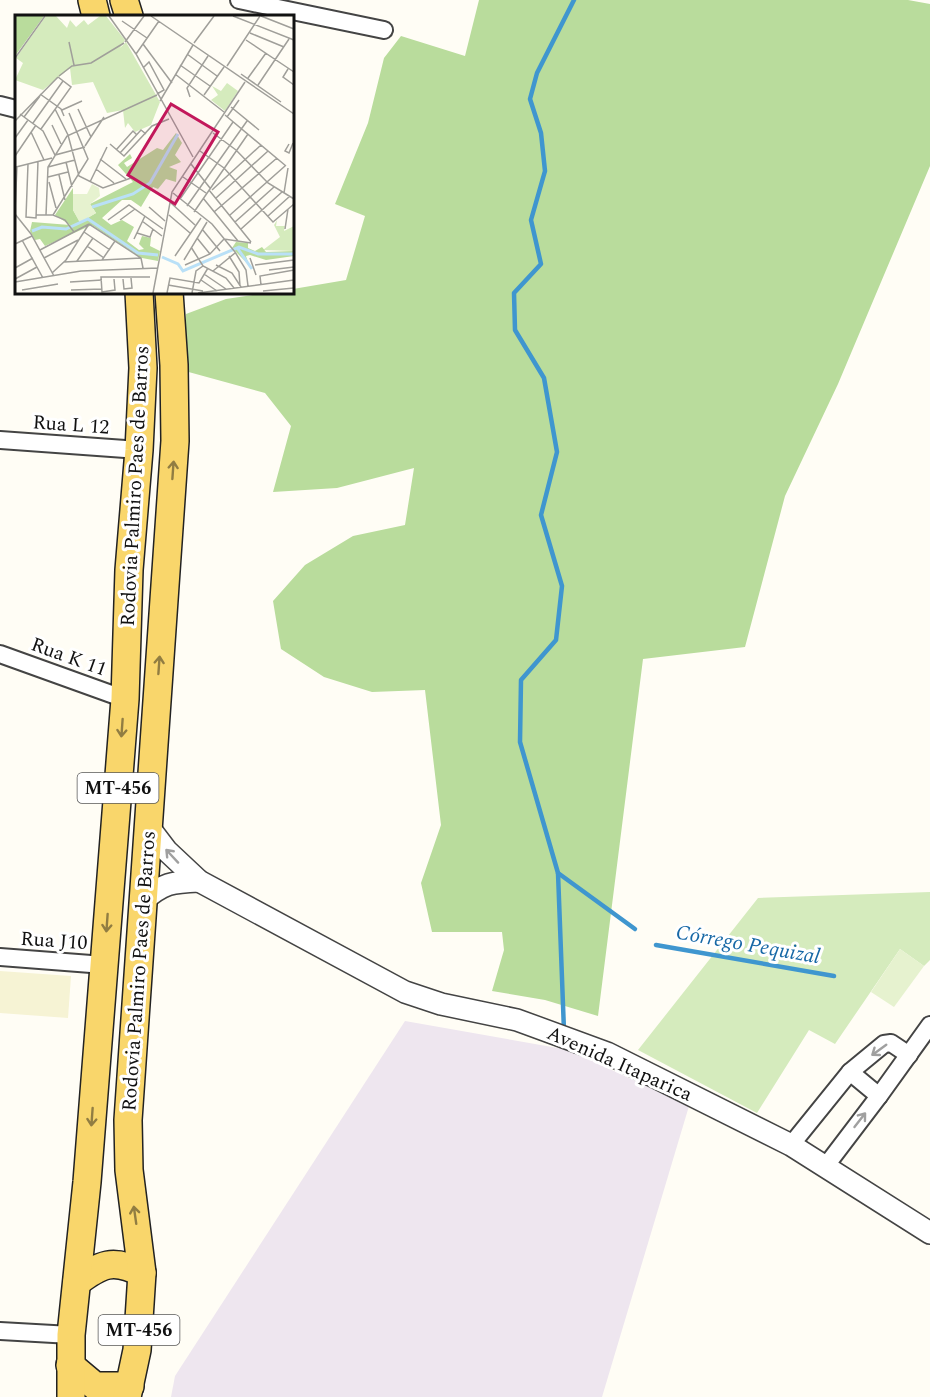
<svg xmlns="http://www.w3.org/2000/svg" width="930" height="1397" viewBox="0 0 930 1397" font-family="Spectral,serif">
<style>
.industrial{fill:#eee6ef}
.farmland{fill:#f6f3d4}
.green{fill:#d5ebbd}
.forest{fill:#b9dc9c}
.pitch{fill:#e6f2cf}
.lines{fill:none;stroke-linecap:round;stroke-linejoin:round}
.stream{stroke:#3f96cf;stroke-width:4.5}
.minor-casing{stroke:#444;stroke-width:20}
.tertiary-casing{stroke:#444;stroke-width:24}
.primary-casing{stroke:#222;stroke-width:30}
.minor{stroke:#fff;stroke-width:16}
.tertiary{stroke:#fff;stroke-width:21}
.primary{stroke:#f9d66b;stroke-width:27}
.oneway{stroke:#917d42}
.oneway2{stroke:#a0a0a0}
.labels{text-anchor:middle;stroke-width:6;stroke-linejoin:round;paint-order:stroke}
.shield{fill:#fff;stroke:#585858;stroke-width:1.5}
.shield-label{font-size:18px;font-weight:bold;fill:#111}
.street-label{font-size:20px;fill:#111;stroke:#fff}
.water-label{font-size:21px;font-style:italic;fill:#1768a6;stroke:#fff}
.inset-river{fill:none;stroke:#b9e0f7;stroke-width:3}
.inset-road{fill:none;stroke:#a09f9a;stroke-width:1.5}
.view{fill:#c2185b;fill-opacity:0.15;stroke:#c2185b;stroke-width:3}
.inset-edge{fill:none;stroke:#111;stroke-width:3}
</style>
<rect width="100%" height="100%" fill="#fffdf5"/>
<path class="industrial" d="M405,1021L569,1050L689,1106L602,1397H171L175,1376Z"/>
<path class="farmland" d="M0,971L71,976L68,1018L0,1013Z"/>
<path class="green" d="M930,892V960L924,966L900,949L835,1044L809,1030L757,1113L638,1050L758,898Z"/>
<path class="forest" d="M479,0H908L930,4V166L838,384L785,496L745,647L643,659L598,1016L545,1000L492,991L504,950L502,932H432L421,883L441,825L425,690L372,692L324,677L281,649L273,601L305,565L353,536L405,525L414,468L337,488L273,492L291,426L265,393L185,371L186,314L226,299L267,293L292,292L293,289L346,280L365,216L335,204L368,123L384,58L401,36L465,56Z"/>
<path class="pitch" d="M900,949L924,966L894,1007L871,992Z"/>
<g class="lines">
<g class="stream">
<path d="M558,873L635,929"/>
<path d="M656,945L834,976"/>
<path d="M564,1031L558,873L520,742L521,680L556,640L562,586L541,515L557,452L544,378L515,330L514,293L541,264L531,220L545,171L541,133L530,99L537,73L574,0"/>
</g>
<g class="minor-casing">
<g id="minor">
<path d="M239,0L384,30"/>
<path d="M0,105L16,109"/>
<path d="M0,440L139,450"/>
<path d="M0,654L125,699"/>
<path d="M0,957L104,965"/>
<path d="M850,1072L884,1044L891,1043L909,1055"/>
<path d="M791,1145L850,1072L879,1096"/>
<path d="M825,1167L879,1096L930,1025"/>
<path d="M0,1331L71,1335"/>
</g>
</g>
<g class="tertiary-casing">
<g id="tertiary">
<path d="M148,826L167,851L199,881L405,992L441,1004L517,1020L607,1053L791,1145L930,1233"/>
<path d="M143,901C163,883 172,882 199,881"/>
</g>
</g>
<g class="primary-casing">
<g id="primary">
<path d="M92,0L96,16"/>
<path d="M124,0L129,16"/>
<path d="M77,1282C101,1264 113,1258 142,1273"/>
<path d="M70,1365L95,1386H130"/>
<path d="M71,1397V1335L87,1182L125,699L129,570L139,450L143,368L139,292"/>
<path d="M127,1397L137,1350L142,1273L129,1170L128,1120L175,441L174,365L169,292"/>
</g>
</g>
<use href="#minor" class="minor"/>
<use href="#tertiary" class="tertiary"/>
<use href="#primary" class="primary"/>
</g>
<defs><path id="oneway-shaft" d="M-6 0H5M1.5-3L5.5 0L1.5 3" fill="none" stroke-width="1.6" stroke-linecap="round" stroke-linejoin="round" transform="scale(1.5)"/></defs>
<g class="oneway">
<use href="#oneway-shaft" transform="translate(173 470) rotate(-86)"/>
<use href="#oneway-shaft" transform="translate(159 665) rotate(-86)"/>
<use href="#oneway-shaft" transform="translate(122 728) rotate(94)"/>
<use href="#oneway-shaft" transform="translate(107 923) rotate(94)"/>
<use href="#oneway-shaft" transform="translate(92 1117) rotate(94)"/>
<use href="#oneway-shaft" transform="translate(135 1215) rotate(-98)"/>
</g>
<g class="oneway2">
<use href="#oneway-shaft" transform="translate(172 856) rotate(-133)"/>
<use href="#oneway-shaft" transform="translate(879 1050) rotate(144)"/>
<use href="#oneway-shaft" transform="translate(860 1120) rotate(-52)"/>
</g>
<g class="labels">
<g class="shield">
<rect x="77.5" y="773" width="81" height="30" rx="4.5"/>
<rect x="98.5" y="1315" width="81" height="30" rx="4.5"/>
</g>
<g class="shield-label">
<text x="118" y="794">MT-456</text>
<text x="139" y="1336">MT-456</text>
</g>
<g class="street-label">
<text transform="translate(71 424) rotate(4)" y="7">Rua L 12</text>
<text transform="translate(134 486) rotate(-87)" y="7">Rodovia Palmiro Paes de Barros</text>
<text transform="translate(69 656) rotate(20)" y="7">Rua K 11</text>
<text transform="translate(54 940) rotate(4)" y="7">Rua J10</text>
<text transform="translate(138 971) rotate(-86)" y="7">Rodovia Palmiro Paes de Barros</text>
<text transform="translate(620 1063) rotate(24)" y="7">Avenida Itaparica</text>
</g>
<g class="water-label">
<text transform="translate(748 944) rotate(10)" y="7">Córrego Pequizal</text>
</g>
</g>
<g transform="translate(15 15)">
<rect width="279" height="279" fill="#fffdf5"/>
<path d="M31,1H41L52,13L55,5L61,12L69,5L73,10L85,1H91L110,25L105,33L111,27L145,87L136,110L120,117L113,108L110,113L108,95L92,98L78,67L57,70L55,53L28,75L0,65L8,48L1,43ZM212,68L223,76L210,96L196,85L203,80L197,71L206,76ZM262,205L261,211H270L269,216L279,211V236L248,235L265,222L259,210Z" fill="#d5ebbd"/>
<path d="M0,1H29L0,41ZM161,118L167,128L160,140L166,147L154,152L162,155L161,167L151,164L143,174L138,172L126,192L116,185H107L87,203L96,210L107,205L119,212L112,226L124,235L129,234L124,229L127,221L136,223L135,231L145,236L143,246L127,243L77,210L30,231L25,224L20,225L15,216L17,207L55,210L40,200L58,173V195L65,207L81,198L75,189L118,167L103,150L115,139L117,143L109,148L112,152L142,133L148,135ZM221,227L233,228V233L240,236L247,232L251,237L279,236V241L251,245L235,240L231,241L234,250L217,233Z" fill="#b9dc9c"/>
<path d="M77,169L84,173L85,181L75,189L81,198L65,208L58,195V179H72Z" fill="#e6f2cf"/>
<path class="inset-river" d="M77,192L118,179L135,168L163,119M17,216L27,212L51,214L73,204L123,238L143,240M223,234L237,254M147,242L163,249L168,256L224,232L243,239H279"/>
<path class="inset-road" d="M94,1L121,39L178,142M136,1L279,99M218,1L279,25M246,1L279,14M107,6L132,23M235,18L269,32M231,25L279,57M54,27L59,50M110,27L129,1M179,28L199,1M128,29L157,68M121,39L144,6M172,39L202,61M0,43L30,1M165,50L195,71M212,51L245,1M128,53L134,47L149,75L142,79M273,54L268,62L279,70M160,59L209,97M226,59L266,87M44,61L57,51L76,48L109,28M233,63L251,38M243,70L274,24M25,79L46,94L49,101M189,80L209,52M175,82L172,73L193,41M145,86L178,30M216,92L244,115M40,94L53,120L64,161L88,173L116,163M63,94L76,122M47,95L67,86M5,99L28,116L40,140L70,132M210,100L271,151M9,102L25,81M212,102L224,85M0,106L43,62M18,108L48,66M37,110L46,129M26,114L56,72L43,62M16,117L29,145M198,118L221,135L253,168L279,184M0,123L13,105M95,129L109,141L137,111L154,104M274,129L270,136L274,138L278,128M70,131L89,102M101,135L118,116L122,120M185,136L209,153L258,207L279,189M105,138L126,115L131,119M0,141L21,110M85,144L111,164M51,147L57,172M13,149L11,202L21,203L23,146M176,149L195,173M1,152L37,143M33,152L60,145M81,154L99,168M44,160L50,185M33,162L53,157M168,162L191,178M34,167L41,193M75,167L92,132M194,175L236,227M197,175L246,130M158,178L197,209L220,237L231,255L233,271M269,178L273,153M188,183L223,226M201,183L253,136M165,184L218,107M156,188L180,210M172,191L232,106M134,192L150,206M0,196L2,151M179,197L233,119M199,197L262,143M0,199L16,219L39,261M21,200H38L50,205L59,217M31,200L33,152L52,121L142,80M38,200L73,144L54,98M154,200L175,218M215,200L270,151M253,201L275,181M93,205L114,190L148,214M105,205L120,194M127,206L147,221M220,207L259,172M74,209L126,243L128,253M187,214L205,236M226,214L267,177M270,214L273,194M69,217L95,235M122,218L135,222L138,214M182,223L195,239M119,224L130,201M7,225L28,263M0,229L17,221M72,231L89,243M176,232L188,251L211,263L219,273M25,235L74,209M160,241L186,203M214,241L224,257L225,271M29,243L63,225M235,243L241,260M87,245L100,226M169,245L192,207M62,246L78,223M49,247L126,243M170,250L195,239L209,224L236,228M201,250L217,258L226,272M240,250L279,245M0,253L18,243M254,255L279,252M198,256L220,238M37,258L51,245L74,209M189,259L211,274M0,264L22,252M99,264L100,275L87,277L86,262H135M108,264L109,274L117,273L116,263M186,265L202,276M0,267L66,256L143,253M55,267L87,265M153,270L188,276M246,270L245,261L279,255M7,275L43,269M56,275L87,274M248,276L279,273M138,278L157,177L230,67M152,278L155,263L184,268L193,253M177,278L181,256L188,251M183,278L279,265"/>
<path class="view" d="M156,89L203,117L160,189L113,160Z"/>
<rect width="279" height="279" class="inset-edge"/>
</g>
</svg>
